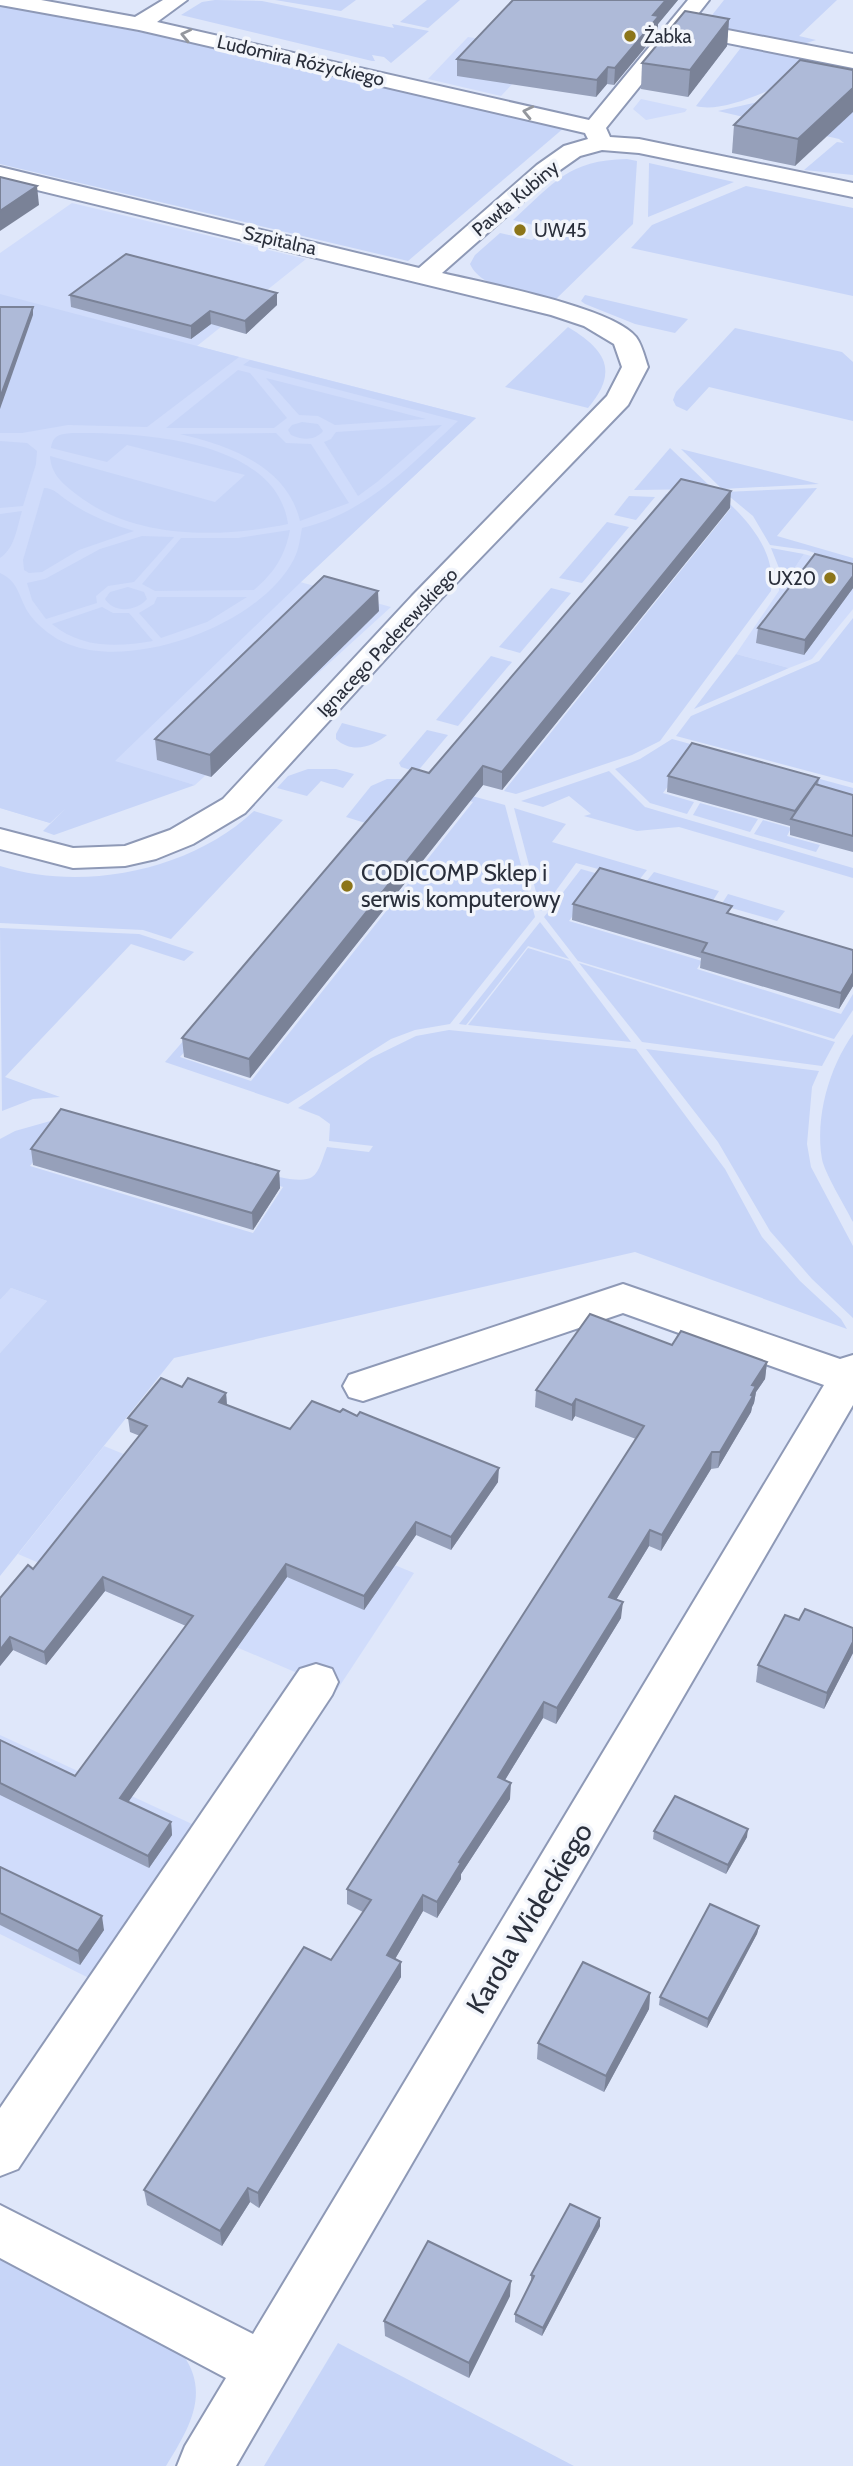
<svg xmlns="http://www.w3.org/2000/svg" width="853" height="2466" viewBox="0 0 853 2466" font-family="Cabin,sans-serif">
<style>
.built{fill:#d0dcfb}
.green{fill:#c7d5f8}
.lines{fill:none;stroke-linecap:round;stroke-linejoin:round}
.minor-casing{stroke:#8e99b6;stroke-width:4}
.minor{fill:#fff;fill-rule:evenodd}
.wall{fill:#96a0ba}
.shaded-wall{fill:#7a8297}
.building{fill:#aebad8;stroke:#7a8297;stroke-width:2}
.oneway{stroke:#94979d}
.poi-dot{fill:#8c7519;stroke:#f2f5fb;stroke-width:2.5}
.labels{text-anchor:middle;stroke-width:7;stroke-linejoin:round;paint-order:stroke}
.far-poi-label{font-size:19px;fill:#2a2f3b;stroke:#f2f5fb;text-anchor:start}
.far-street-label{font-size:19px;fill:#2a2f3b;stroke:#f2f5fb}
.poi-label{font-size:23px;fill:#2a2f3b;stroke:#f2f5fb;text-anchor:start}
.near-street-label{font-size:28px;fill:#2a2f3b;stroke:#f2f5fb}
</style>
<rect width="100%" height="100%" fill="#dfe7fa"/>
<g class="built">
<path d="M468,37L545,49L501,96L428,79Z"/>
<path d="M641,99L687,109L685,112L646,120L633,109Z"/>
<path d="M72,203L306,259L197,346L476,418L300,582L391,607L195,785L114,762L50,823L0,808V253Z"/>
<path d="M804,554L846,566L853,572V609L812,659L789,668L736,654Z"/>
<path d="M11,1288L47,1301L0,1353V1300Z"/>
<path d="M104,1446L414,1573L337,1690L18,1554Z"/>
<path d="M0,1735L192,1824L89,1978L0,1934Z"/>
</g>
<g class="green">
<path d="M215,0L262,1L394,28L392,24L429,31L391,63L384,57L372,55L375,61H372L181,15L202,2Z"/>
<path d="M275,0H356L341,11Z"/>
<path d="M427,0H460L428,28L400,22Z"/>
<path d="M724,0H837L799,36L816,40L803,44L786,45L705,24Z"/>
<path d="M0,6L145,33L565,127L408,261L0,164Z"/>
<path d="M743,45L827,60L823,65C792,79 728,115 696,106Z"/>
<path d="M802,83L853,85V175L804,170L837,142L844,143L839,139L718,111L758,102Z"/>
<path d="M627,159L637,161L633,224L556,299C530,293 482,291 470,264L475,255L500,233L532,240L546,228L513,220C554,183 568,160 627,159Z"/>
<path d="M649,163L734,182L648,217Z"/>
<path d="M746,186L853,208V296L631,248L652,225Z"/>
<path d="M0,294L239,357L147,427L68,425L22,433H0Z"/>
<path d="M585,295L688,319L675,333L635,324L585,304L581,301Z"/>
<path d="M568,327C606,350 619,371 588,408L505,387Z"/>
<path d="M735,328L842,352L853,362V421L709,387L687,411L676,406L673,400L676,392Z"/>
<path d="M250,360L476,418L300,583L115,761L195,785L54,835L43,831L65,809L50,823L0,808V573C20,582 18,598 30,615C39,627 53,638 68,644C135,671 261,624 294,559C299,549 300,539 302,528C366,513 411,465 458,421L243,365Z"/>
<path d="M238,370L250,373L287,418L274,428H166Z"/>
<path d="M266,378L426,419L335,425L318,416L299,415Z"/>
<path d="M302,422L318,424L323,431C315,441 302,440 291,435L288,430L292,425Z"/>
<path d="M442,425L377,482L358,496L324,442L331,439L336,432Z"/>
<path d="M72,433C137,432 276,438 288,524C220,538 134,540 76,494C62,483 51,474 50,456L215,502L245,475L127,445L107,462L51,448C53,435 60,434 72,433Z"/>
<path d="M276,433L286,443L311,444L349,503L300,521C287,466 230,446 180,434Z"/>
<path d="M0,441L27,443L37,451L36,464L23,506L0,508Z"/>
<path d="M670,448L713,489L634,490Z"/>
<path d="M681,449L819,484L722,489Z"/>
<path d="M44,488C54,488 59,495 68,501C88,515 111,524 134,531L79,550L42,572L29,573L24,570L23,560Z"/>
<path d="M817,488L777,536L853,558V566L806,550L770,545L753,516L724,492Z"/>
<path d="M717,492C746,518 777,550 771,591L660,741L632,755L516,794L504,791L731,508L679,496L653,524L644,522L666,494Z"/>
<path d="M629,496L655,497L636,520L614,515Z"/>
<path d="M22,511C17,527 15,548 0,558V514Z"/>
<path d="M607,522L629,527L582,583L559,578Z"/>
<path d="M290,530C285,556 274,573 254,590L155,591L142,584L181,538H238Z"/>
<path d="M142,536L174,537L134,582L108,586L96,596L97,603L46,619L32,600L27,583L45,579L100,549Z"/>
<path d="M771,548L804,554L779,591L781,573Z"/>
<path d="M128,587L144,592L147,599C137,611 114,614 105,599L110,592Z"/>
<path d="M551,588L571,593L520,653L499,647Z"/>
<path d="M157,597H247L207,622L161,638L139,613L154,604Z"/>
<path d="M102,607L113,613H129L153,641C118,647 82,649 52,624Z"/>
<path d="M853,618V783L676,736L691,716L819,661Z"/>
<path d="M736,654L789,668L694,709Z"/>
<path d="M491,656L512,662L458,726L436,720Z"/>
<path d="M342,723L387,735C372,747 352,754 336,739V734Z"/>
<path d="M427,730L448,735L417,772L401,767L399,763Z"/>
<path d="M672,739L853,788V810L690,757L663,793L694,802L687,814L650,803L615,769L640,759Z"/>
<path d="M308,769H336L354,774L343,788L321,781L307,796L277,788L288,776Z"/>
<path d="M609,771L645,807L853,868V878L679,827L637,831L584,816L591,814L569,796L543,807L521,801Z"/>
<path d="M387,779H410L505,805L535,917L450,1024L415,1030L391,1039L288,1104L165,1062L211,1009L220,1011L180,1057L251,1081L473,802L411,784L375,826L346,817L371,786Z"/>
<path d="M700,803L758,819L750,832L693,815Z"/>
<path d="M514,808L566,824L552,842L647,870L639,880L576,863L541,911Z"/>
<path d="M254,811L283,820L171,939L143,930L0,923V866C83,892 190,871 254,811Z"/>
<path d="M763,820L791,828L787,836L820,845L816,852L754,834Z"/>
<path d="M581,869L637,885L598,882L569,921L702,961L697,969L841,1014L853,994V1010L834,1039L578,961L544,917Z"/>
<path d="M654,872L719,891L712,902L646,882Z"/>
<path d="M728,894L785,911L777,921L721,905Z"/>
<path d="M540,922L569,959L528,946L466,1025L459,1024Z"/>
<path d="M0,928L139,934L194,952L184,961L131,944L5,1077L60,1097L33,1099L2,1111Z"/>
<path d="M528,948L570,961L631,1042L468,1025Z"/>
<path d="M579,963L835,1042L822,1066L642,1042Z"/>
<path d="M449,1030L636,1049L725,1169L762,1237L800,1281L841,1319L847,1329L635,1252L174,1358L0,1576V1353L47,1301L11,1288L0,1300V1139L15,1131L61,1118L62,1124L30,1166L253,1233L283,1187L222,1168L225,1161C243,1166 297,1187 312,1177C320,1172 323,1156 327,1147L369,1152L373,1146L329,1141L330,1124L319,1116L298,1108L371,1058L416,1036Z"/>
<path d="M853,1034V1222C846,1208 824,1172 822,1159C815,1117 829,1068 853,1034Z"/>
<path d="M646,1049L819,1071L812,1087L807,1144L811,1167L853,1246V1318L812,1279L770,1231L718,1142Z"/>
<path d="M0,2252L183,2355C211,2394 188,2430 166,2466H0Z"/>
<path d="M338,2343L574,2466H264Z"/>
</g>
<g class="lines">
<g class="minor-casing">
<g id="minor">
<path d="M0,0H41L135,17L163,0H187L157,22L589,120L688,0H709L691,23L853,54V68L682,34L606,128L610,137L639,139L853,183V197L639,153L602,150L580,156L553,175L442,273C483,283 612,307 636,337C642,345 645,358 648,367L628,405L432,608L245,813L193,844L156,859L125,866L73,868L0,849V829L73,848L125,846L170,830L223,799L412,596L607,396L622,367L614,344L584,326L551,315L0,181V167L419,268L537,165L564,146L588,139L585,133L139,30L6,6L0,5Z"/>
<path d="M623,1284L840,1359L853,1355V1405L236,2466H177L185,2446L226,2378L0,2258V2205L253,2334L824,1385L623,1313L363,1401L349,1397L343,1386L349,1375Z"/>
<path d="M316,1664L332,1669L338,1682L332,1695L18,2169L0,2176V2108L300,1669Z"/>
</g>
</g>
<use href="#minor" class="minor"/>
</g>
<g class="wall">
<path d="M513,0H678L658,24V32L614,85L607,84L596,97L457,76V59Z"/>
<path d="M729,19L727,46L688,97L641,89L642,63Z"/>
<path d="M853,70L795,166L732,153L734,125Z"/>
<path d="M277,293V305L246,334L211,324L191,339L71,307L70,295Z"/>
<path d="M730,508L502,790L483,785L250,1078L184,1057L182,1038L429,773Z"/>
<path d="M853,564V588L804,655L756,643L758,628Z"/>
<path d="M379,611L211,777L157,760L155,739Z"/>
<path d="M668,776L819,778L818,785L853,795V852L790,835V826L667,792Z"/>
<path d="M573,904L731,915L853,950V986L839,1009L700,968L701,958L572,920Z"/>
<path d="M31,1149L279,1171L280,1188L253,1230L33,1165Z"/>
<path d="M672,1345L767,1362L765,1379L756,1392L754,1403L752,1407L751,1412L718,1468L711,1469L661,1551L649,1546L616,1600L621,1618L556,1724L543,1718L505,1780L510,1799L461,1874V1879L437,1918L423,1911L395,1959L401,1977L259,2208L250,2202L222,2246L147,2205L144,2190L331,1960L363,1912L347,1904V1889L636,1439L575,1416L572,1421L535,1407L536,1390Z"/>
<path d="M182,1387L226,1393L227,1405L290,1429L498,1482L451,1550L416,1535L364,1610L287,1577L128,1802L171,1822L172,1835L149,1868L0,1795V1740L75,1776L186,1626L105,1591L46,1665L13,1650L0,1666V1598L33,1569L140,1436L130,1432L128,1418Z"/>
<path d="M799,1620L853,1628V1653L824,1709L756,1682L758,1665Z"/>
<path d="M654,1831L747,1837L726,1874L653,1839Z"/>
<path d="M0,1867L104,1930L80,1965L0,1925Z"/>
<path d="M759,1926L757,1934L707,2028L659,2005L660,1997Z"/>
<path d="M650,1993L649,2009L604,2092L537,2059L538,2043Z"/>
<path d="M600,2218V2226L542,2336L515,2322V2314L531,2283V2275Z"/>
<path d="M510,2296L469,2378L385,2336L384,2321Z"/>
</g>
<g class="shaded-wall">
<path d="M666,0H678L658,24V32L614,85L615,68L653,15Z"/>
<path d="M729,19L727,46L688,97L690,70Z"/>
<path d="M608,67L607,84L596,97L597,80Z"/>
<path d="M853,88V112L795,166L798,139Z"/>
<path d="M37,186L39,205L0,231V211Z"/>
<path d="M277,293V305L246,334L245,321Z"/>
<path d="M33,307V315L0,409V398Z"/>
<path d="M210,311L211,324L191,339V326Z"/>
<path d="M731,491L730,508L502,790V772Z"/>
<path d="M853,576V588L804,655L805,640Z"/>
<path d="M378,591L379,611L211,777L210,755Z"/>
<path d="M483,766V785L250,1078L249,1059Z"/>
<path d="M853,973V986L839,1009L841,993Z"/>
<path d="M279,1171L280,1188L253,1230L252,1213Z"/>
<path d="M767,1362L765,1379L756,1392L754,1403L752,1407L751,1412L718,1468L720,1452L752,1385Z"/>
<path d="M226,1393L227,1407L219,1402Z"/>
<path d="M576,1399L575,1416L572,1421V1405Z"/>
<path d="M712,1452L711,1469L661,1551L662,1535Z"/>
<path d="M499,1468L498,1482L451,1550V1537Z"/>
<path d="M416,1522V1535L364,1610V1596Z"/>
<path d="M650,1530L649,1546L608,1613L609,1597Z"/>
<path d="M286,1564L287,1577L122,1811L120,1798Z"/>
<path d="M103,1577L105,1591L46,1665L44,1652Z"/>
<path d="M623,1602L621,1618L556,1724L557,1708Z"/>
<path d="M10,1637L13,1650L0,1666V1650Z"/>
<path d="M853,1642V1653L824,1709L827,1693Z"/>
<path d="M544,1702L543,1718L497,1793L498,1777Z"/>
<path d="M511,1783L510,1799L461,1874V1879L437,1918V1902L459,1862Z"/>
<path d="M171,1822L172,1835L149,1868L148,1856Z"/>
<path d="M748,1829L747,1837L726,1874L728,1865Z"/>
<path d="M423,1895V1911L388,1971L387,1955Z"/>
<path d="M102,1916L104,1930L80,1965L78,1951Z"/>
<path d="M759,1926L757,1934L707,2028L708,2019Z"/>
<path d="M401,1962V1977L259,2208L258,2193Z"/>
<path d="M650,1993L649,2009L604,2092L606,2076Z"/>
<path d="M248,2188L250,2202L222,2246L220,2231Z"/>
<path d="M600,2218V2226L542,2336L543,2328Z"/>
<path d="M511,2281L510,2296L469,2378V2363Z"/>
</g>
<g class="building">
<path d="M513,0H666L653,15L659,16L615,68L608,67L597,80L457,59Z"/>
<path d="M685,11L729,19L690,70L642,63Z"/>
<path d="M800,60L853,70V88L798,139L734,125Z"/>
<path d="M0,177L37,186L0,211Z"/>
<path d="M126,254L277,293L245,321L210,311L191,326L70,295Z"/>
<path d="M0,307H33L0,398Z"/>
<path d="M681,479L731,491L502,772L483,766L249,1059L182,1038L412,768L429,773Z"/>
<path d="M815,554L853,564V576L805,640L758,628Z"/>
<path d="M324,576L378,591L210,755L155,739Z"/>
<path d="M692,743L819,778L795,811L668,776Z"/>
<path d="M815,784L853,795V836L791,819Z"/>
<path d="M600,868L732,906L727,913L853,950V973L841,993L702,952L707,943L573,904Z"/>
<path d="M61,1109L279,1171L252,1213L31,1149Z"/>
<path d="M590,1314L672,1345L681,1331L767,1362L752,1385L756,1386L751,1395L753,1396L720,1452H712L662,1535L650,1530L609,1597L623,1602L557,1708L544,1702L498,1777L511,1783L459,1862L461,1863L437,1902L423,1895L387,1955L401,1962L258,2193L248,2188L220,2231L144,2190L304,1947L331,1960L371,1900L347,1889L644,1426L576,1399L572,1405L536,1390Z"/>
<path d="M161,1378L182,1387L188,1378L226,1393L219,1402L290,1429L312,1401L340,1412L343,1409L357,1416L360,1412L499,1468L451,1537L416,1522L364,1596L286,1564L120,1798L171,1822L148,1856L0,1783V1740L75,1776L193,1616L103,1577L44,1652L10,1637L0,1650V1598L28,1565L33,1569L147,1426L128,1418Z"/>
<path d="M805,1609L853,1628V1642L827,1693L758,1665L785,1615L799,1620Z"/>
<path d="M675,1796L748,1829L728,1865L654,1831Z"/>
<path d="M0,1867L102,1916L78,1951L0,1913Z"/>
<path d="M710,1904L759,1926L708,2019L660,1997Z"/>
<path d="M583,1962L650,1993L606,2076L538,2043Z"/>
<path d="M570,2204L600,2218L543,2328L515,2314L534,2276L531,2275Z"/>
<path d="M428,2241L511,2281L469,2363L384,2321Z"/>
</g>
<defs><path id="oneway-chevron" d="M-2-3.5L2.5 0L-2 3.5" fill="none" stroke-width="1.6" stroke-linecap="round" stroke-linejoin="round" transform="scale(1.75)"/></defs>
<g class="oneway">
<use href="#oneway-chevron" transform="translate(186 35) rotate(-167)"/>
<use href="#oneway-chevron" transform="translate(528 112) rotate(-167)"/>
</g>
<g class="poi-dot">
<circle cx="630" cy="36" r="7"/>
<circle cx="520" cy="230" r="7"/>
<circle cx="830" cy="578" r="7"/>
<circle cx="347" cy="886" r="7"/>
</g>
<g class="labels">
<g class="far-poi-label">
<text x="644" y="43">Żabka</text>
<text x="534" y="237">UW45</text>
<text x="816" y="585" text-anchor="end">UX20</text>
</g>
<g class="far-street-label">
<text transform="translate(301 60) rotate(13)" y="7">Ludomira Różyckiego</text>
<text transform="translate(515 198) rotate(-40)" y="7">Pawła Kubiny</text>
<text transform="translate(280 240) rotate(13)" y="7">Szpitalna</text>
<text transform="translate(387 642) rotate(-47)" y="7">Ignacego Paderewskiego</text>
</g>
<g class="poi-label">
<text x="361" y="881">CODICOMP Sklep i<tspan x="361" dy="26">serwis komputerowy</tspan></text>
</g>
<g class="near-street-label">
<text transform="translate(529 1918) rotate(-59)" y="10">Karola Wideckiego</text>
</g>
</g>
</svg>
